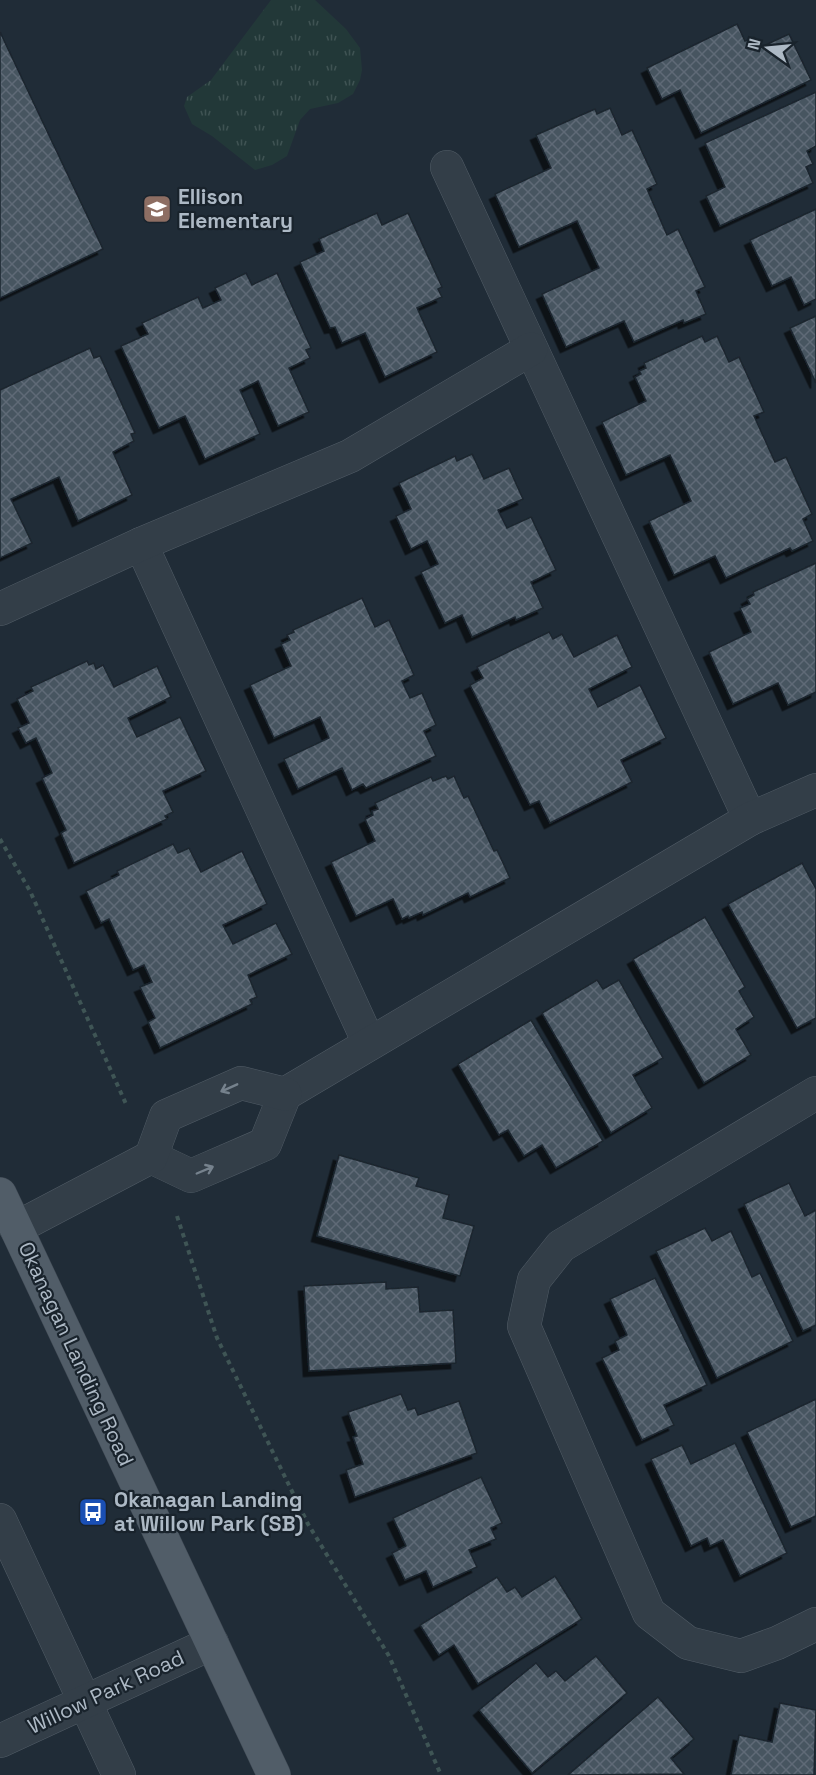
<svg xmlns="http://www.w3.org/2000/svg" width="816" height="1775" viewBox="0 0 816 1775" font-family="'Space Grotesk',sans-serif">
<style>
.grass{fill:url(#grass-tufts)}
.building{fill:url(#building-cross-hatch);stroke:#1b252e;stroke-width:1.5;filter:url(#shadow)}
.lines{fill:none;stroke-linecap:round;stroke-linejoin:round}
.minor-casing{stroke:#515c66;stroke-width:34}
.major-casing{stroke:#3d4751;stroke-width:34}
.path{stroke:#3f5555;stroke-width:4;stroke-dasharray:4.5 4.5;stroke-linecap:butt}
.minor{stroke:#333e48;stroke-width:33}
.major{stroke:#515d68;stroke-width:33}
.oneway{stroke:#76828d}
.labels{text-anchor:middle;stroke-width:4.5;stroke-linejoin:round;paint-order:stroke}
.poi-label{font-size:21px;font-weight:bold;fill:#adb9c5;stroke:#19232c;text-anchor:start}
.street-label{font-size:21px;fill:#adb9c5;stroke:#19232c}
</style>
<defs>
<pattern id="grass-tufts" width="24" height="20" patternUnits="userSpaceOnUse" patternTransform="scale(1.5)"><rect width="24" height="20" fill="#223838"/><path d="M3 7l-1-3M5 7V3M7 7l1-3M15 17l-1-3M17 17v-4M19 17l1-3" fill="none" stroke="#3f5353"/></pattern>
<pattern id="building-cross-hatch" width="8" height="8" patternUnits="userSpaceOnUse" patternTransform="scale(1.5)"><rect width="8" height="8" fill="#465461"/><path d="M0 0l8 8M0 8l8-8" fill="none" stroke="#5e6a76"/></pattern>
<filter id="shadow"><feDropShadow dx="-5.5" dy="5.5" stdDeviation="0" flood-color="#0009"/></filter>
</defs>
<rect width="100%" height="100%" fill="#202c37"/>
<path class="grass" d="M271,0H315L346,29L360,48L362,70L360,80L353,94L338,103L310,109L300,120L287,156L272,165L255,170L212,136L192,124L184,106L187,97L211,80Z"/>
<g class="building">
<path d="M737,24L745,41L754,37L759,48L789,34L811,80L701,133L680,90L662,99L647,68Z"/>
<path d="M0,32L103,249L0,298Z"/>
<path d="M816,92V146L807,151L813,164L806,167L813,183L720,226L706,196L725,187L705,143Z"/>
<path d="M610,108L622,135L632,130L657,184L647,189L667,235L678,229L705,287L696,291L706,314L684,323L683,320L634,342L624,321L566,347L542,294L599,268L577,221L519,247L495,194L551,168L536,135L595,109L597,114Z"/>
<path d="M816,209V299L804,305L791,277L772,286L750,240Z"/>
<path d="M377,213L382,225L408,213L442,287L438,289L442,297L417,308L437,352L385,377L365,333L342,343L335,327L330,328L300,262L324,251L319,239Z"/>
<path d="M246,273L252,285L277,273L311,348L306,350L310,358L289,368L309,412L278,426L258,381L240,390L260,434L205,459L185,416L159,428L121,346L148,334L142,323L198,297L203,308L221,300L215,288Z"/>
<path d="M816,316V383L790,328Z"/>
<path d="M702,336L705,342L717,336L729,362L739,357L764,412L754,416L775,462L786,457L812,514L803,519L813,541L792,551L790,548L726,578L715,556L674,575L649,521L691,501L670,455L626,475L602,422L646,401L635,377L641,374L639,371L646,368L644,363Z"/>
<path d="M90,348L94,358L100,356L135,433L131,434L134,441L113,452L132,495L78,521L59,477L11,499L32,543L0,558V390Z"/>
<path d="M472,454L484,479L509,468L523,499L498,510L507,528L531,517L556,570L531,582L543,608L516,620L515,617L472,637L462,615L445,623L421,572L438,564L427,541L411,549L396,516L411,509L399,483L455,456L457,461Z"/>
<path d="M816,563V692L788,705L778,683L733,704L709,652L751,632L740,608L750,604L747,599L754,595L753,592Z"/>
<path d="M362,598L375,627L389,620L414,675L402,681L410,698L422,693L436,725L424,731L436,756L366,788L363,784L352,790L342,768L298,789L284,759L329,738L320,717L274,738L250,685L291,666L281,644L290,640L287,635L294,632L293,630Z"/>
<path d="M549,632L553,639L562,634L574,657L617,635L632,667L589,689L598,707L640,685L666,738L621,760L632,782L550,823L539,801L530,805L470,685L483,678L477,667Z"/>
<path d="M87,661L89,665L94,663L96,669L103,665L114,687L157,666L171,697L128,718L137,737L180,717L206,771L163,791L173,812L165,816L167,819L74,863L61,833L66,830L42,778L52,773L36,738L26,743L18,728L29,723L17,699L33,691L31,687Z"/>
<path d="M446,776L448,779L454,776L464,798L468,796L494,851L497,850L510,878L470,897L468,893L423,915L422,912L409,918L408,916L402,919L393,899L356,916L331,862L375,841L365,819L373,815L372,811L378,809L375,803L431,777L433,781Z"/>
<path d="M173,844L178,853L189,848L201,872L242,851L267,904L223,925L233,944L276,923L292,954L248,975L257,997L250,1000L252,1004L160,1048L148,1022L155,1018L140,987L152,982L144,965L133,970L109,919L101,923L86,891L119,875L117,871Z"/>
<path d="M802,863L816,889V1018L797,1028L728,904Z"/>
<path d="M705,917L745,987L739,991L754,1017L736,1029L751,1055L704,1083L633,959Z"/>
<path d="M597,980L603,989L619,980L663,1058L633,1075L652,1108L611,1133L542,1013Z"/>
<path d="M531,1020L603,1141L556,1168L542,1145L524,1156L508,1130L499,1135L458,1064Z"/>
<path d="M339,1155L419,1178L416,1186L449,1195L443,1218L474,1226L460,1276L317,1236Z"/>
<path d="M789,1183L805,1216L816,1210V1325L803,1331L744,1204Z"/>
<path d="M705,1228L712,1241L731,1231L752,1277L760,1273L793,1341L717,1378L656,1251Z"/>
<path d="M655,1278L707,1385L664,1405L674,1425L642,1440L602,1358L619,1350L615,1341L627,1335L610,1299Z"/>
<path d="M386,1282V1289L418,1287L420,1312L453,1310L456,1363L309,1371L304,1286Z"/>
<path d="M401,1394L408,1410L415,1408L418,1415L459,1401L477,1453L355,1497L346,1470L363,1464L353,1437L357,1436L348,1412Z"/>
<path d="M816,1399V1516L791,1527L747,1432Z"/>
<path d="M735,1443L787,1553L740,1576L723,1540L710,1546L707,1538L691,1546L651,1459L682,1445L691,1464Z"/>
<path d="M481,1477L502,1523L491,1528L496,1539L469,1550L477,1567L433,1587L426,1571L405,1580L392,1553L406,1546L393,1518Z"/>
<path d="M555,1576L582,1619L478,1684L454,1645L439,1655L420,1625L497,1577L507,1592L515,1587L522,1597Z"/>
<path d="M596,1656L627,1693L532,1773L479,1710L536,1663L548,1677L556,1671L565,1681Z"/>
<path d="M658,1697L694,1739L671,1758L684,1774L568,1775Z"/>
<path d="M780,1703L816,1710L814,1775H731L739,1735L772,1742Z"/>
</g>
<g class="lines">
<g class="minor-casing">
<g id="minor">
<path d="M447,167L750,819"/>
<path d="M141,544L369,1043"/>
<path d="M0,609L141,544L350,456L531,349"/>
<path d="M816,1093L561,1246L534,1280L524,1326L649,1613L688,1643L741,1656L777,1643L816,1624"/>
<path d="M151,1157L191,1176L265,1144L285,1094L750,819L816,790"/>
<path d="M16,1228L151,1157L166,1116L241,1083L285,1094"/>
<path d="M0,1520L119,1775"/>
<path d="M0,1741L212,1643"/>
</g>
</g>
<g class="major-casing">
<path id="major" d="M0,1194L274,1775"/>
</g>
<g class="path">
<path d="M0,839L30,891L126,1104"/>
<path d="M177,1216L217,1338L308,1524L389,1656L441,1775"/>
</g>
<use href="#minor" class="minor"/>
<use href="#major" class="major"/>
</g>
<defs><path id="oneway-shaft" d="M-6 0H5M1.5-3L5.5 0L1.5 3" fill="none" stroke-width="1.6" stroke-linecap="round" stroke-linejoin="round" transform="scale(1.5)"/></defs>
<g class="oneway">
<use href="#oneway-shaft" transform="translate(229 1088) rotate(156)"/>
<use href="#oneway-shaft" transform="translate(205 1170) rotate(-23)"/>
</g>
<defs>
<g id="school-square" transform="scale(1.5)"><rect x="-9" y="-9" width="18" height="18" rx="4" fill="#8d6e63" stroke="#19232c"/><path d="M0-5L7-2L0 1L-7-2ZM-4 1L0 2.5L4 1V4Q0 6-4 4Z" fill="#fff"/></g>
<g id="bus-square" transform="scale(1.5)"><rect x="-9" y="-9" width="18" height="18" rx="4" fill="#1a4fb4" stroke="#19232c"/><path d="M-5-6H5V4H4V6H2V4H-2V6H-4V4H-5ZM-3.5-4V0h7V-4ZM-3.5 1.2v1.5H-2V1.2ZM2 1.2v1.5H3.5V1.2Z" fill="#fff"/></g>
</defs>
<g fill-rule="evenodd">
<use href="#school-square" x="157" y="209"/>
<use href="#bus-square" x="93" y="1512"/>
</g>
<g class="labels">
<g class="poi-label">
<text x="178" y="204">Ellison<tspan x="178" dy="24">Elementary</tspan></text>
<text x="114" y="1507">Okanagan Landing<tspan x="114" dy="24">at Willow Park (SB)</tspan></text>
</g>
<g class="street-label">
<text transform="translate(76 1354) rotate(65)" y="7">Okanagan Landing Road</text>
<text transform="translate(106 1692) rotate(-25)" y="7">Willow Park Road</text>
</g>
</g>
<g transform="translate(768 48) rotate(285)" stroke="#19232c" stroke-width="4.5" paint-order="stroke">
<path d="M0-4.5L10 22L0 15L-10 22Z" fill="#adb9c5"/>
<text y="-9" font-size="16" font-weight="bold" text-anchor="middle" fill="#adb9c5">N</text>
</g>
</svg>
